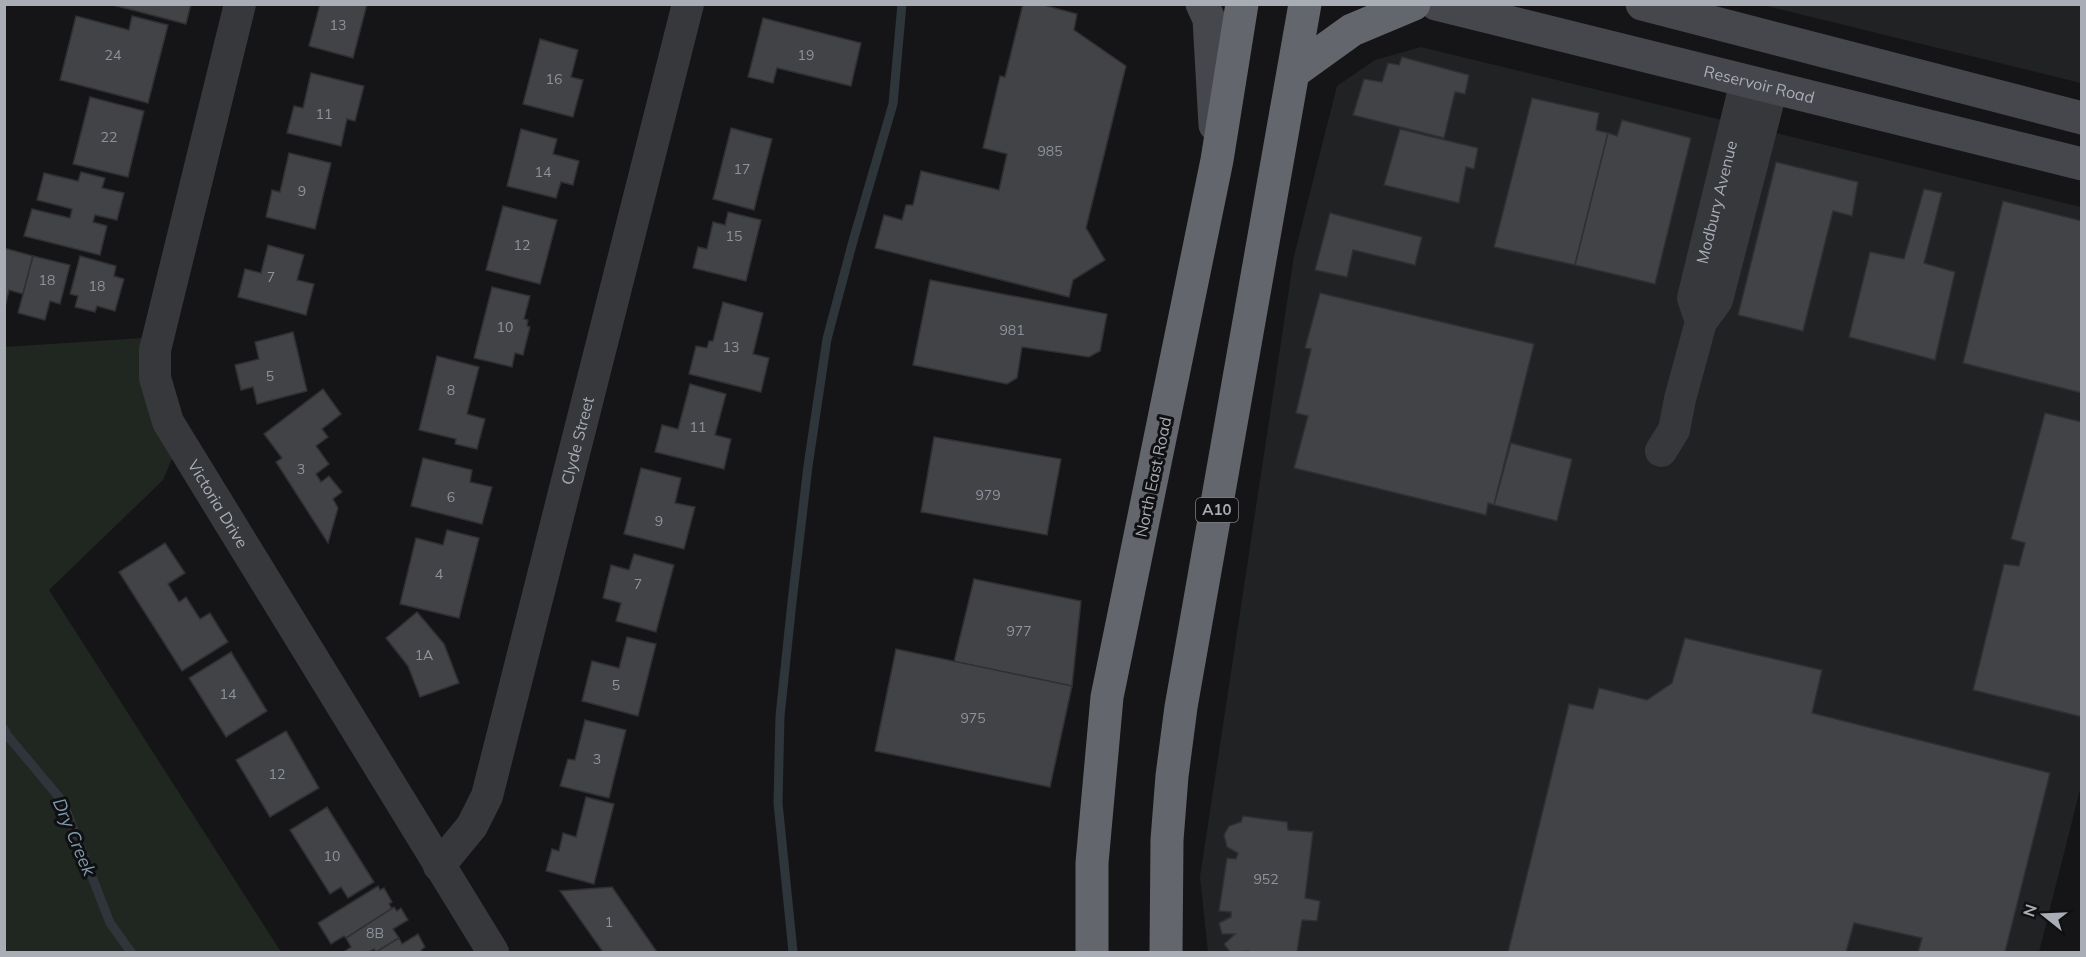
<svg xmlns="http://www.w3.org/2000/svg" width="2086" height="957" viewBox="0 0 2086 957" font-family="Mulish,sans-serif">
<style>
.built{fill:#212224}
.green{fill:#202721}
.lines{fill:none;stroke-linecap:round;stroke-linejoin:round}
.stream{stroke:#2e363c;stroke-width:9}
.building{fill:#424347;stroke:#303033;stroke-width:1.5}
.street{stroke:#37383c;stroke-width:32}
.secondary{stroke:#45474c;stroke-width:33}
.highway{stroke:#63666d;stroke-width:33}
.labels{text-anchor:middle;stroke-width:6;stroke-linejoin:round;paint-order:stroke}
.number-label{font-size:14px;fill:#8e929a}
.shield{fill:#101012;stroke:#7a7e85;stroke-width:1.5}
.shield-label{font-size:15px;font-weight:bold;fill:#a8adb6}
.street-label{font-size:16px;fill:#a8adb6;stroke:#101012}
.water-label{font-size:18px;font-style:italic;fill:#819aaf;stroke:#101012}
</style>
<rect width="100%" height="100%" fill="#151517"/>
<g class="built">
<path d="M1763,5H2081V83Z"/>
<path d="M1421,47L2081,207L2082,782L2039,952H1208L1200,877L1294,256L1337,86L1375,60Z"/>
</g>
<path class="green" d="M158,337L180,440L163,480L49,590L281,952H5V347Z"/>
<g class="lines">
<g class="stream">
<path d="M4,729L7,735L63,802L110,923L131,952"/>
<path d="M793,952L778,803L780,716L792,602L808,466L827,339L853,241L893,104L902,4"/>
</g>
</g>
<g class="building">
<path d="M109,4H191L186,24Z"/>
<path d="M320,4H367L353,58L309,46Z"/>
<path d="M1023,4H1040L1077,14L1074,30L1126,66L1086,228L1105,260L1073,280L1069,297L875,248L884,215L902,220L906,205H913L921,171L999,190L1007,154L983,148L1000,76L1005,77Z"/>
<path d="M76,16L129,30L132,16L168,25L148,103L60,80Z"/>
<path d="M763,18L861,43L851,86L777,68L773,83L748,77Z"/>
<path d="M540,39L578,50L571,77L583,80L573,117L523,104Z"/>
<path d="M1402,57L1469,75L1465,94L1455,92L1444,138L1353,115L1364,79L1382,82L1388,63L1399,65Z"/>
<path d="M311,73L364,86L355,121L347,119L341,146L287,133L294,106L303,108Z"/>
<path d="M90,97L144,111L128,177L73,164Z"/>
<path d="M1532,98L1599,113L1596,130L1608,133L1575,265L1494,247Z"/>
<path d="M1622,120L1691,138L1655,284L1575,265L1608,133L1617,136Z"/>
<path d="M731,128L772,139L754,210L713,199Z"/>
<path d="M521,129L557,139L553,154L579,161L573,185L561,182L556,198L507,186Z"/>
<path d="M1400,129L1478,148L1474,169L1466,167L1459,203L1384,185Z"/>
<path d="M289,153L331,163L315,229L266,217L272,190L280,192Z"/>
<path d="M1776,162L1858,182L1852,216L1833,211L1803,331L1738,315Z"/>
<path d="M81,172L105,178L102,188L124,193L117,220L95,215L93,222L107,226L100,255L24,236L32,209L70,218L72,209L37,200L44,173L78,181Z"/>
<path d="M1924,189L1942,193L1924,263L1955,272L1935,360L1849,337L1870,252L1904,259Z"/>
<path d="M2003,201L2082,221V393L1963,363Z"/>
<path d="M503,206L557,220L540,284L486,270Z"/>
<path d="M728,212L761,220L746,281L693,268L698,247L707,249L713,222L725,225Z"/>
<path d="M1330,213L1422,237L1415,265L1353,250L1347,277L1315,270Z"/>
<path d="M268,245L304,255L297,280L314,284L306,315L238,297L245,269L261,273Z"/>
<path d="M4,248L33,256L23,294L9,290L5,307Z"/>
<path d="M33,256L70,265L60,304L50,301L45,320L18,313Z"/>
<path d="M80,256L116,266L114,276L124,279L115,311L97,306L95,312L75,307L78,296L70,294Z"/>
<path d="M930,280L1107,314L1100,351L1089,357L1022,347L1017,378L1007,384L913,365Z"/>
<path d="M492,287L530,296L524,319L528,320L527,326L530,327L523,355L515,353L512,367L474,358Z"/>
<path d="M1320,293L1534,344L1494,505L1488,503L1486,515L1294,468L1308,416L1296,413L1311,349L1305,348Z"/>
<path d="M723,302L763,313L753,354L769,358L761,392L689,374L696,346L707,348L709,341H713Z"/>
<path d="M293,332L307,391L257,404L253,387L241,390L235,365L259,359L255,342Z"/>
<path d="M437,356L479,367L467,414L485,419L477,449L455,444L456,439L419,430Z"/>
<path d="M690,384L726,394L715,435L731,439L724,469L655,452L662,425L678,429Z"/>
<path d="M323,389L341,414L322,429L328,437L316,446L329,464L316,474L321,482L329,476L342,492L333,499L338,508L328,543L276,462L282,458L264,434Z"/>
<path d="M2045,413L2082,422V717L1973,690L2004,564L2019,566L2025,543L2011,539Z"/>
<path d="M934,437L1061,459L1047,535L921,512Z"/>
<path d="M1511,443L1572,459L1557,521L1494,505Z"/>
<path d="M423,458L472,470L470,482L492,487L482,524L411,506Z"/>
<path d="M641,468L681,478L675,503L695,507L684,549L624,534Z"/>
<path d="M447,530L479,538L459,618L400,604L416,538L443,545Z"/>
<path d="M165,543L185,573L168,584L179,602L186,597L200,619L210,613L228,642L182,671L119,572Z"/>
<path d="M634,554L674,565L656,632L616,621L621,603L603,598L611,565L629,570Z"/>
<path d="M974,579L1081,601L1072,686L954,662Z"/>
<path d="M417,612L444,644L459,683L420,697L408,666L386,638Z"/>
<path d="M627,637L656,644L638,716L582,701L592,661L619,668Z"/>
<path d="M1685,638L1822,670L1812,713L2050,773L2005,952H1918L1922,938L1854,923L1846,952H1508L1569,704L1593,709L1599,688L1647,700L1672,683Z"/>
<path d="M896,649L1072,686L1050,787L875,751Z"/>
<path d="M231,652L267,711L226,737L189,678Z"/>
<path d="M585,720L626,730L609,798L560,786L568,759L575,760Z"/>
<path d="M286,731L319,788L270,817L236,760Z"/>
<path d="M586,797L614,804L594,884L546,871L552,849L559,851L563,833L576,837Z"/>
<path d="M327,807L374,882L348,898L341,887L330,894L290,830Z"/>
<path d="M1243,816L1287,822L1288,830L1313,832L1305,898L1320,901L1317,921L1302,920L1297,952H1247L1248,951L1230,952L1224,944L1235,934H1222L1219,923L1231,917V912L1219,911L1227,858L1236,859L1238,853L1227,847L1224,835L1229,826L1241,822Z"/>
<path d="M378,886L380,890L384,888L392,902L389,904L392,909L346,938L344,936L331,944L318,923Z"/>
<path d="M612,887L657,952H603L560,891Z"/>
<path d="M394,907L397,911L401,908L408,920L393,929L399,938L376,952L374,949L368,952H346L345,951L351,947L346,938Z"/>
<path d="M418,934L425,947L421,950L422,952H376L399,938L402,944Z"/>
</g>
<g class="lines">
<g class="street">
<path id="s1" d="M240,4L155,350V378L168,422L493,952"/>
<path id="s2" d="M1701,322L1693,298L1746,81"/>
<path d="M1661,451L1674,430L1680,399L1701,322L1717,300L1772,87"/>
<path id="s3" d="M439,866L472,826L487,796L688,4"/>
</g>
<g class="secondary">
<path d="M1202,4L1209,19L1215,125"/>
<path id="s4" d="M1436,4L2082,164"/>
<path d="M1642,4L2082,118"/>
</g>
<g class="highway">
<path d="M1295,71L1352,30L1414,4"/>
<path d="M1092,952V863L1107,697L1217,160L1242,4"/>
<path d="M1166,952L1167,840L1172,776L1181,707L1305,4"/>
</g>
</g>
<g class="labels">
<g class="number-label">
<text x="338" y="30">13</text>
<text x="113" y="60">24</text>
<text x="806" y="60">19</text>
<text x="554" y="84">16</text>
<text x="324" y="119">11</text>
<text x="109" y="142">22</text>
<text x="1050" y="156">985</text>
<text x="742" y="174">17</text>
<text x="543" y="177">14</text>
<text x="302" y="196">9</text>
<text x="734" y="241">15</text>
<text x="522" y="250">12</text>
<text x="271" y="282">7</text>
<text x="47" y="285">18</text>
<text x="97" y="291">18</text>
<text x="505" y="332">10</text>
<text x="1012" y="335">981</text>
<text x="731" y="352">13</text>
<text x="270" y="381">5</text>
<text x="451" y="395">8</text>
<text x="698" y="432">11</text>
<text x="301" y="474">3</text>
<text x="988" y="500">979</text>
<text x="451" y="502">6</text>
<text x="659" y="526">9</text>
<text x="439" y="579">4</text>
<text x="638" y="589">7</text>
<text x="1019" y="636">977</text>
<text x="424" y="660">1A</text>
<text x="616" y="690">5</text>
<text x="228" y="699">14</text>
<text x="973" y="723">975</text>
<text x="597" y="764">3</text>
<text x="277" y="779">12</text>
<text x="332" y="861">10</text>
<text x="1266" y="884">952</text>
<text x="609" y="927">1</text>
<text x="375" y="938">8B</text>
</g>
<rect class="shield" x="1196" y="498" width="42" height="24" rx="4.5"/>
<g class="shield-label">
<text x="1217" y="515">A10</text>
</g>
<g class="street-label">
<text dy="6" stroke="none"><textPath href="#s4" startOffset="333">Reservoir Road</textPath></text>
<text dy="6" stroke="none"><textPath href="#s2" startOffset="124">Modbury Avenue</textPath></text>
<text dy="6" stroke="none"><textPath href="#s3" startOffset="452">Clyde Street</textPath></text>
<text transform="translate(1153 477) rotate(-78)" y="6">North East Road</text>
<text dy="6" stroke="none"><textPath href="#s1" startOffset="526">Victoria Drive</textPath></text>
</g>
<g class="water-label">
<text transform="translate(74 837) rotate(67)" y="6">Dry Creek</text>
</g>
</g>
<rect width="2086" height="957" fill="none" stroke="#a8adb6" stroke-width="12"/>
<g transform="translate(2044 915) rotate(288)" stroke="#101012" stroke-width="4.5" paint-order="stroke">
<path d="M0-4.5L10 22L0 15L-10 22Z" fill="#a8adb6"/>
<text y="-9" font-size="16" font-weight="bold" text-anchor="middle" fill="#a8adb6">N</text>
</g>
</svg>
